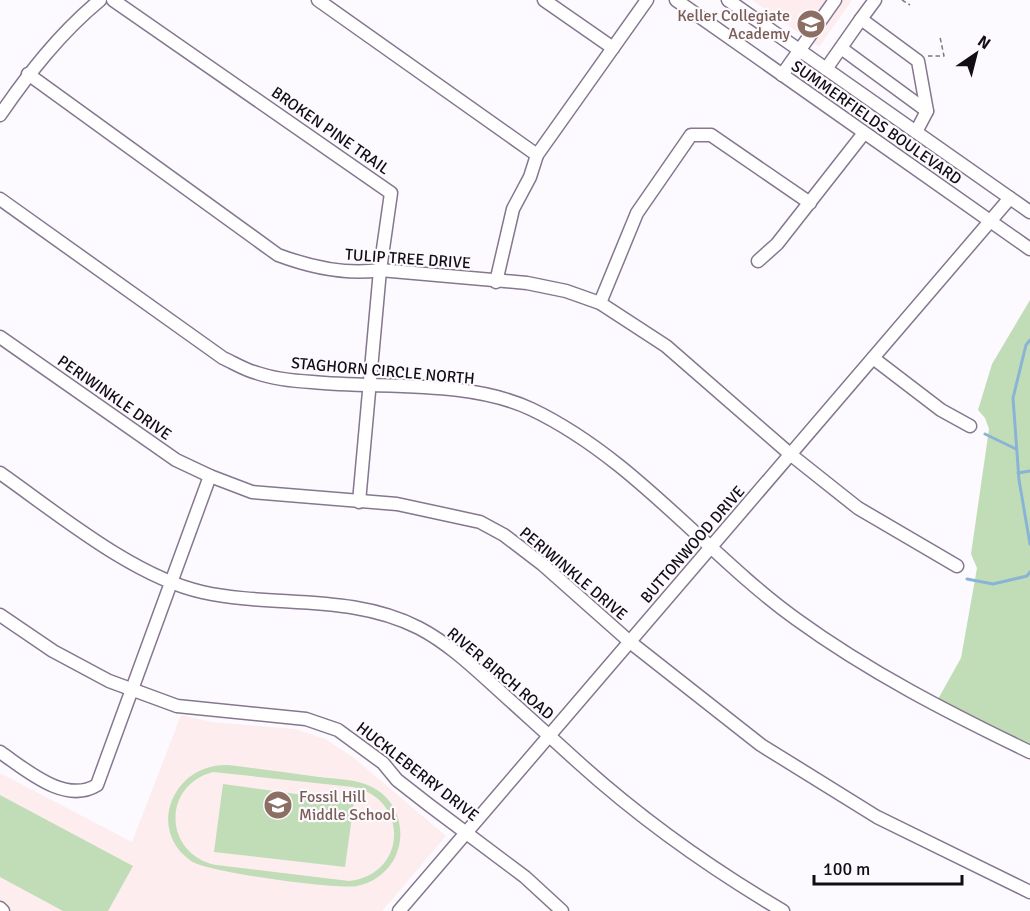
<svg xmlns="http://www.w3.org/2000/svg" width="1030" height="911" viewBox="0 0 1030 911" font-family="Signika,sans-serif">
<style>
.education{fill:#fdedee}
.green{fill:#c1ddb7;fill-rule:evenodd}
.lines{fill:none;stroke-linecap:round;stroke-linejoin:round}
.stream{stroke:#8ab4d5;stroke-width:3}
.minor-casing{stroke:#84778e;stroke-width:15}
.path{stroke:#7d7980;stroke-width:1.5;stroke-dasharray:4.5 3;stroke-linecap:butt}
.minor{stroke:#fff;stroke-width:12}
.labels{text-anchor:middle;stroke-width:4.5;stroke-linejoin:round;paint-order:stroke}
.education-label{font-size:16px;fill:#785e54;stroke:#fdfaff;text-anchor:end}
.street-label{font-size:16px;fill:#120d15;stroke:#fdfaff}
</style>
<rect width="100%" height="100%" fill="#fdfaff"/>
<g class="education">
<path d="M752,0H852L819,47Z"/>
<path d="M181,715L212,722L295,729L325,739L353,757L446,836L382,911H0V773L132,842Z"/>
</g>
<g class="green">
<path d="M1030,300V744L938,699L961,658L977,568L971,554L989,429L985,418L978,410L992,364Z"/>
<path d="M229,765C259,769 289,773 319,777C336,779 356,779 372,787C386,794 396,807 399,822C402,835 400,849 393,861C385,874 372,883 357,886C337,890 206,872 191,861C145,829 174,762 229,765ZM213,772L353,787C410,799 407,875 349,881L216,865C164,854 161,786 213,772Z"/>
<path d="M223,784L354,802L345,867L214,852Z"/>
<path d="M0,795L133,866L108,911H63L0,877Z"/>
</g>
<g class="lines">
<g class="stream">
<path d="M1030,340L1026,345L1013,398L1019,480L1030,544"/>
<path d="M985,434L1016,449"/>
<path d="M1018,473L1030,471"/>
<path d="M967,579L993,584L1027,576L1030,572"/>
</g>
<g class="minor-casing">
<g id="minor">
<path d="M113,0L391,193L380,270L359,502"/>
<path d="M318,0L537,155"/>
<path d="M544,0L613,48"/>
<path d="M676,0L1030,249"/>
<path d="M728,0L1030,212"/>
<path d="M861,19L875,0"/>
<path d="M841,48L927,111"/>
<path d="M826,69L861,19L918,61L927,111L916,132"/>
<path d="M28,74L278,255C310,267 346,275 380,270L527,283L566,291L600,303L666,346L790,454L858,508L957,566"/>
<path d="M782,75L835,0"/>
<path d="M0,115C29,73 60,33 100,0"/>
<path d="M0,199L223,358C234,363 245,370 257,373C274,379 294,381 312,382C381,389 467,379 531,409C634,458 706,554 796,619C869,672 949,713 1030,752"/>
<path d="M758,261L777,244L864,133"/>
<path d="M496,282L513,209L530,177L537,155L647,0"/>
<path d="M600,303L637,213L691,135H711L810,203"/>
<path d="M0,337L176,460L210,476L252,492L397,504L480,522L504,535L542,564L630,642L761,745L877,817L1030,892"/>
<path d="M873,358L941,410L970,426"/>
<path d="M0,473C57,513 134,577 202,592C274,608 351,593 419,628C446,642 470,664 492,684C521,710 549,736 578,762C641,819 710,868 783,911"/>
<path d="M0,615L53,651L109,681L177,706L306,719L338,730L383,763L397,780L429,805L525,877L562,911"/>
<path d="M0,752C25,769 65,805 97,785L210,476"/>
<path d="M0,908L3,911"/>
<path d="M399,911L1010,198"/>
</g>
</g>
<g class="path">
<path d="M902,0L910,5"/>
<path d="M928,56H944L940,37"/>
</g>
<use href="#minor" class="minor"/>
</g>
<defs>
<g id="school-disc" transform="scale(1.5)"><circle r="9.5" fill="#8d6e63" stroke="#fdfaff"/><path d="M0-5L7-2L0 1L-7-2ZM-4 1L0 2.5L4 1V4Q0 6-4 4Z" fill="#fff"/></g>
</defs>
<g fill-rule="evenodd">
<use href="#school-disc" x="811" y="24"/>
<use href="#school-disc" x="278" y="805"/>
</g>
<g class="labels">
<g class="education-label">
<text x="790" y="21">Keller Collegiate<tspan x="790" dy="18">Academy</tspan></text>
<text x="299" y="802" text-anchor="start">Fossil Hill<tspan x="299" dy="18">Middle School</tspan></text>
</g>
<g class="street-label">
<text transform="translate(877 122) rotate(35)" y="6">SUMMERFIELDS BOULEVARD</text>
<text transform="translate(331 130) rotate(35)" y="6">BROKEN PINE TRAIL</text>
<text transform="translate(408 258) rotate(4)" y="6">TULIP TREE DRIVE</text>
<text transform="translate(383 370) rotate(5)" y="6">STAGHORN CIRCLE NORTH</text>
<text transform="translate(115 397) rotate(35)" y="6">PERIWINKLE DRIVE</text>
<text transform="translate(692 544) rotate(-49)" y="6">BUTTONWOOD DRIVE</text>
<text transform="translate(574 573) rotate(40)" y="6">PERIWINKLE DRIVE</text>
<text transform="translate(501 673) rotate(40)" y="6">RIVER BIRCH ROAD</text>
<text transform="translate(418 771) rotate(38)" y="6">HUCKLEBERRY DRIVE</text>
</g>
</g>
<g transform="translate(976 54) rotate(35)" stroke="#fdfaff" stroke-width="4.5" paint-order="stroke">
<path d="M0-4.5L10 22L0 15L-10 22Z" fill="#120d15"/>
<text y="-9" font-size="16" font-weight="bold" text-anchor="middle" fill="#120d15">N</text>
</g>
<path d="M814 875v9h148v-9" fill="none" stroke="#120d15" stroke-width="3"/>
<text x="823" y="875" font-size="18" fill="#120d15" stroke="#fdfaff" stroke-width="4.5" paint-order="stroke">100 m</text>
</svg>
